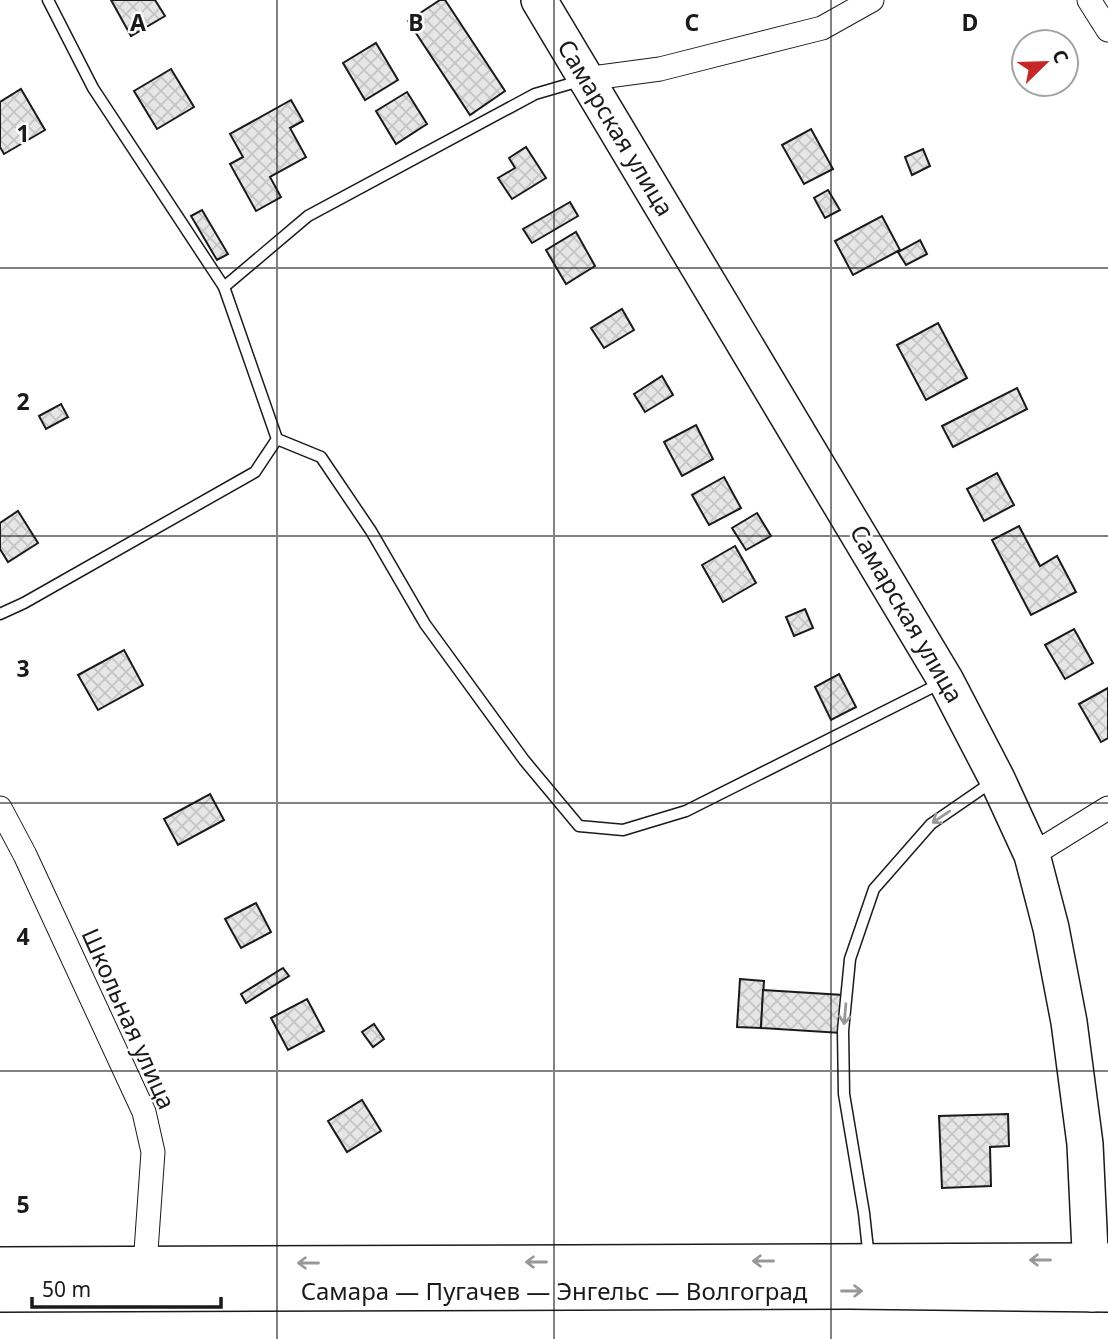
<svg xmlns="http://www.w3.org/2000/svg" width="1108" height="1339" viewBox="0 0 1108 1339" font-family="'Noto Sans',sans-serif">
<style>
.building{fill:url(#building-cross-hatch);stroke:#1a1a1a;stroke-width:2}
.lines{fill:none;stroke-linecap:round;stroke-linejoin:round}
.lane-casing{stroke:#1a1a1a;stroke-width:13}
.street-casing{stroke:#1a1a1a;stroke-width:25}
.primary-casing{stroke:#1a1a1a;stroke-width:38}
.lane{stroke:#fff;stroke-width:10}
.street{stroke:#fff;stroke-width:23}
.primary{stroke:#fff;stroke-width:35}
.oneway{stroke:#989898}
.grid{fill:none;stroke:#1a1a1a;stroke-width:2;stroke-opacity:0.55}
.labels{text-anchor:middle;stroke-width:5;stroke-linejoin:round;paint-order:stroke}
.street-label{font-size:24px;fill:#1a1a1a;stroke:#fff}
.grid-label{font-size:23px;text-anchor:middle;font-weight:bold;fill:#1a1a1a;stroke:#fff;stroke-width:5;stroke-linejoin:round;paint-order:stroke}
</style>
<defs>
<pattern id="building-cross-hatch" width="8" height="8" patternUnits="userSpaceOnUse" patternTransform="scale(1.75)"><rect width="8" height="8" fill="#e6e6e6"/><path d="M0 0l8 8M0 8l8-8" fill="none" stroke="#c5c5c5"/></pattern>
</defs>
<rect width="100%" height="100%" fill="#fff"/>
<g class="building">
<path d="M111,0H155L165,16L131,36Z"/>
<path d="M440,0H445L505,91L470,115L408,21Z"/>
<path d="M376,43L398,80L365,100L343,63Z"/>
<path d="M171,69L194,107L157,129L134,91Z"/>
<path d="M21,89L45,130L4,154L0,147V102Z"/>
<path d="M407,92L427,124L396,144L376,111Z"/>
<path d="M291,100L303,121L290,128L306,157L270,177L281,197L256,211L230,164L243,157L230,134Z"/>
<path d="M811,129L833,169L804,184L782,145Z"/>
<path d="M526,147L546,178L512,199L498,178L515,168L509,158Z"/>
<path d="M923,149L930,166L912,175L905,157Z"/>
<path d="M828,190L840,210L825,218L814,198Z"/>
<path d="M570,202L578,216L532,243L523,229Z"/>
<path d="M202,210L228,254L217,260L191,216Z"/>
<path d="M882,216L900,250L853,275L835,241Z"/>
<path d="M576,232L595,266L566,284L546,250Z"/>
<path d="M920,240L927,254L906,265L898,252Z"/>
<path d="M622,309L634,330L604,348L591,328Z"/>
<path d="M938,323L967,378L926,400L897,345Z"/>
<path d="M662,376L673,395L645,412L634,394Z"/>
<path d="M1017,388L1027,409L953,447L942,426Z"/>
<path d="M61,404L68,417L46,429L39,416Z"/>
<path d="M696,425L713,459L682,476L664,442Z"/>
<path d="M997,473L1014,505L984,521L967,489Z"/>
<path d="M724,477L741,508L709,525L692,495Z"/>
<path d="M18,511L38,543L8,562L0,549V523Z"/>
<path d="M757,513L771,536L746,550L732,528Z"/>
<path d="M1019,526L1040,566L1057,556L1076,592L1031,615L992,540Z"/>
<path d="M735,546L756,583L723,602L702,565Z"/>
<path d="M805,609L813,628L794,636L786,617Z"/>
<path d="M1074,629L1093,663L1065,679L1045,645Z"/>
<path d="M124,650L143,685L98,710L78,675Z"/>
<path d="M839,674L856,707L831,720L815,687Z"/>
<path d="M1108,688V738L1101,742L1079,704Z"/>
<path d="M210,794L224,820L178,845L164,819Z"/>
<path d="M256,903L271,932L241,948L225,919Z"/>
<path d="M283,968L289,976L246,1003L241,994Z"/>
<path d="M740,979L764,981L761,1028L737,1027Z"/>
<path d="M763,990L843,995L841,1033L761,1028Z"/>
<path d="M307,999L324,1031L288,1050L271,1018Z"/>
<path d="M374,1024L384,1039L373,1047L362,1032Z"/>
<path d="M362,1100L381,1131L347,1152L328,1121Z"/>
<path d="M1008,1114L1009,1146L990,1147L991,1186L942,1188L939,1116Z"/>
</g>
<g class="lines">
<g class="lane-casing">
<g id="lane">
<path d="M48,0L93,88L224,287L277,439L321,457L371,531L425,624L524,760L579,826L623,830L686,811L943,682"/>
<path d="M224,287L308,216L535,94L583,80"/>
<path d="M0,614L24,603L255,472L277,439"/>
<path d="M869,1259L864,1213L844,1094L843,1031L850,959L874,889L931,824L992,782"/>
</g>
</g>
<g class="street-casing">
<g id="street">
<path d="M1089,0L1108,30"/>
<path d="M585,79L660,69L822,28L872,0"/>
<path d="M0,808L25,855L144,1112L153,1152L145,1265"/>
<path d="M1032,855L1108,808"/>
</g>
</g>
<g class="primary-casing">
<g id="primary">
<path d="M539,0L946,681L997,779L1032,855L1051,928L1069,1022L1085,1144L1092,1294"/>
<path d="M0,1265L1108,1261"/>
<path d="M0,1294L849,1291L1108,1294"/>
</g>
</g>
<use href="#lane" class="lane"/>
<use href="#street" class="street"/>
<use href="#primary" class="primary"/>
</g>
<defs><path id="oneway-shaft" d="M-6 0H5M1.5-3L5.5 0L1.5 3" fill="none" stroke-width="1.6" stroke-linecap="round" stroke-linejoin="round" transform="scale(1.75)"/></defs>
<g class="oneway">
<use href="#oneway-shaft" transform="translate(941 817) rotate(146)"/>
<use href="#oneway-shaft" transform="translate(845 1014) rotate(95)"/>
<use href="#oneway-shaft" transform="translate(1040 1260) rotate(-180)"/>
<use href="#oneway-shaft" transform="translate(763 1261) rotate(180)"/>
<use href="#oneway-shaft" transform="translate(536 1262) rotate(180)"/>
<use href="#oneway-shaft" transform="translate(308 1263) rotate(180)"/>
<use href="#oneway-shaft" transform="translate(852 1291)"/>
</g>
<path class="grid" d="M277,0V1339M554,0V1339M831,0V1339M0,268H1108M0,536H1108M0,803H1108M0,1071H1108"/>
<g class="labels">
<g class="street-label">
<text transform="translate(615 128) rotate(59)" y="8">Самарская улица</text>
<text transform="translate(906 614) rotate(60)" y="8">Самарская улица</text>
<text transform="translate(128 1019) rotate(66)" y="8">Школьная улица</text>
<text x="554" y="1300">Самара — Пугачев — Энгельс — Волгоград</text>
</g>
</g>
<g class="grid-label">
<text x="138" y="31">A</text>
<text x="416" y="31">B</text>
<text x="692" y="31">C</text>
<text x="970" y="31">D</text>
<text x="23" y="142">1</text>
<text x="23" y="410">2</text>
<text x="23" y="677">3</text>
<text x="23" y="945">4</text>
<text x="23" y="1213">5</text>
</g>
<g transform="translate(1045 63) rotate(67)"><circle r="33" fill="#ffffff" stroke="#a3a3a3" stroke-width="2"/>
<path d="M0-5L12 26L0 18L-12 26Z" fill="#c62828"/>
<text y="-10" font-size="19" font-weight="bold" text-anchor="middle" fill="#1a1a1a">С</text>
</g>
<path d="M32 1297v10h189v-10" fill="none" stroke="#1a1a1a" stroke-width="3.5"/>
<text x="42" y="1297" font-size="21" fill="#1a1a1a" stroke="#ffffff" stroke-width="5" paint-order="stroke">50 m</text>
</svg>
